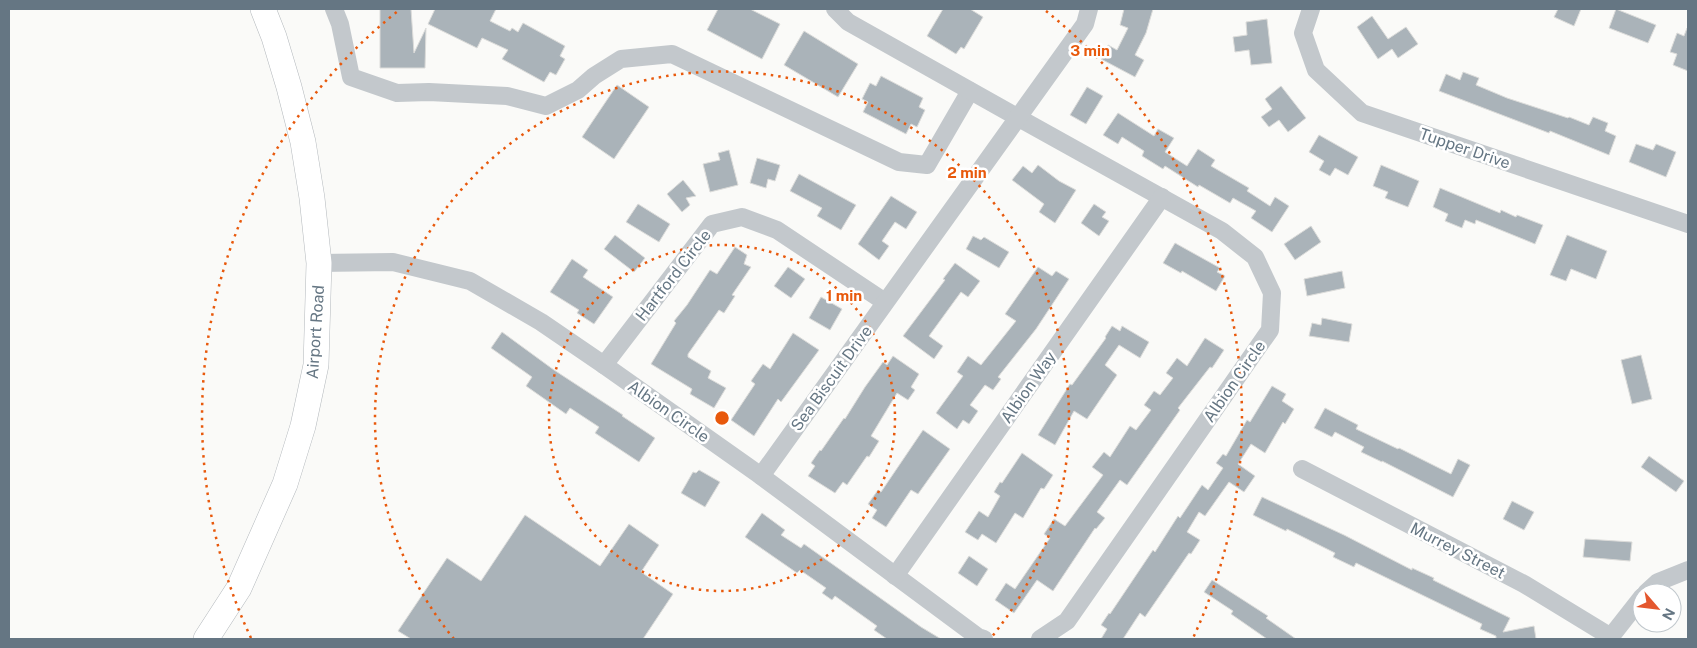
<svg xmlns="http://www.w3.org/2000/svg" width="1697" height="648" viewBox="0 0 1697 648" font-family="'Public Sans',sans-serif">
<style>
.building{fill:#aab3b9;stroke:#dcdcda}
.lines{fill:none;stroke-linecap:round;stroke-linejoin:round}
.highway-casing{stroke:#b4b9bd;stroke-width:26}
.minor{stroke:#c3c8cc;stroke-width:18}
.highway{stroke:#fff;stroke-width:25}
.ring{fill:none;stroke:#e8590c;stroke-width:2.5;stroke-dasharray:2.5 5}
.labels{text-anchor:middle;stroke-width:5;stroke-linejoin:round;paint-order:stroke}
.street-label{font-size:16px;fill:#657683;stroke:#fff}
.centre{fill:#e8590c;stroke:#fff;stroke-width:2.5}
.ring-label{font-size:15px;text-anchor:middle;font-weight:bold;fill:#e8590c;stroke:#fff;stroke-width:5;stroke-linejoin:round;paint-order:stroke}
</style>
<rect width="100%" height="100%" fill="#fafaf8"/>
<g class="building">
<path d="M380,9H411L414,53L426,28L425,68H380Z"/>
<path d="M435,9H496L490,21L510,31L512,28L518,32L523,23L565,46L560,56L565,59L556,75L550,72L544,82L502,59L508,50L482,38L477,48L428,24Z"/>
<path d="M718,9H750L780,24L762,59L707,30Z"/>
<path d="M943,9H970L983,17L964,49L961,47L956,54L927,36Z"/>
<path d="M1124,9H1153L1146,33L1135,55L1144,60L1135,77L1101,59L1108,45L1117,50L1128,28L1120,25Z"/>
<path d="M1558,9H1581L1574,26L1554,17Z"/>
<path d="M1616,9L1656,25L1648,43L1609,28Z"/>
<path d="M1372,16L1388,39L1406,27L1418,44L1398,58L1392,49L1378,59L1357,27Z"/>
<path d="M1267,19L1272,63L1251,65L1249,50L1235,52L1233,37L1247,35L1246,22Z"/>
<path d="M1687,28H1688V71L1673,65L1677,54L1670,52L1677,33L1684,36Z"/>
<path d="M804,31L858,64L838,97L784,65Z"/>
<path d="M1463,72L1479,78L1476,85L1507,98L1568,118L1569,117L1589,125L1593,117L1608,123L1605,131L1616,136L1609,155L1550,131L1549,133L1439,91L1446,74L1460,80Z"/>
<path d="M881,76L923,98L919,107L925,110L917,127L911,124L906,134L863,112L868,102L862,99L870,83L876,86Z"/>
<path d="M617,85L649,107L614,159L582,137Z"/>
<path d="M1281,86L1306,118L1288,132L1279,120L1269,127L1261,117L1272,109L1265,99Z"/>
<path d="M1087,87L1103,96L1086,124L1070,115Z"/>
<path d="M1118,113L1154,136L1158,129L1174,138L1165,152L1187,166L1198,149L1215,160L1211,166L1249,188L1247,191L1270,206L1275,197L1289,206L1272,232L1251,218L1256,211L1233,198L1230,203L1199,185L1198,187L1165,166L1163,169L1142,156L1144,151L1122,137L1118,144L1103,135Z"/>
<path d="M1319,135L1358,157L1348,175L1335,168L1330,176L1319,170L1324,161L1309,152Z"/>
<path d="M1636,144L1653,150L1656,144L1676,152L1666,177L1629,162Z"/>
<path d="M729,150L738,185L710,192L703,164L720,160L718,153Z"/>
<path d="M757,158L780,165L775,181L768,179L766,188L750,183Z"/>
<path d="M1038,165L1059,181L1076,190L1055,223L1039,212L1044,204L1012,180L1023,166L1032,173Z"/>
<path d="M1381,165L1419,181L1408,207L1385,198L1388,192L1373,186Z"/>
<path d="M799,174L856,205L841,230L817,216L822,208L790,191Z"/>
<path d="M683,180L696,196L686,198L690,205L682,212L667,194Z"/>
<path d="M1440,188L1500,213L1501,210L1516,217L1517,215L1543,225L1535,244L1476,220L1475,224L1465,220L1462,228L1445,221L1448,214L1433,207Z"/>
<path d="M891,196L917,212L906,229L895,222L882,241L889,246L879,260L858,244Z"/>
<path d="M638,204L670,224L659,242L626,222Z"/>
<path d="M1094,204L1106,212L1102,217L1109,221L1099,236L1081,223Z"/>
<path d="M1311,226L1321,242L1295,260L1284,244Z"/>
<path d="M615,235L645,258L634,272L604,249Z"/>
<path d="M1567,235L1607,251L1596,279L1571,269L1566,281L1550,275Z"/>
<path d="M973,236L981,240L984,237L1009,252L999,268L966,249Z"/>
<path d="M1175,243L1220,268L1217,272L1225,276L1216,291L1182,271L1181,273L1163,263Z"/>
<path d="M735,247L747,255L744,264L751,267L732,295L735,296L724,313L719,310L688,354V357L711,371L708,378L726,388L714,408L690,394L692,389L651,364L676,323L674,321L687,305L710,270L717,274Z"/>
<path d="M572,259L588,270L583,277L613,297L594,324L577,313L579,310L550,292Z"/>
<path d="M955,263L980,281L968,297L961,292L929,336L943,346L934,359L903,336L945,280L943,279Z"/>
<path d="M788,267L805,279L791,298L774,286Z"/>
<path d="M1038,267L1052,276L1056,271L1069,279L1036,329L998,377L1001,379L993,390L985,385L970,405L978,411L969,424L963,420L957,429L936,413L963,376L957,372L968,356L981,365L1016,321L1005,314Z"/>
<path d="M1342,271L1345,288L1307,296L1304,279Z"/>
<path d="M821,297L842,309L830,330L809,318Z"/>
<path d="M1322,318L1352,324L1349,342L1309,336L1312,323L1321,325Z"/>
<path d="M1112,326L1120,331L1122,326L1149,342L1140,358L1119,345L1105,365L1117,375L1087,419L1074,411L1055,445L1038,435L1070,384L1072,385L1106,338L1105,337Z"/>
<path d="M502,332L554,370L623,415L622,416L655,438L639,462L595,433L599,427L570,408L566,414L526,386L532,377L491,348Z"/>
<path d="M793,333L819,350L781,402L778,399L754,436L731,420L755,384L751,381L763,364L770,369Z"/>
<path d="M1205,338L1224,350L1212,368L1210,367L1178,408L1180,410L1127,485L1120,480L1097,512L1105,518L1096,529L1095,528L1053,591L1037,580L1014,613L995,600L1006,583L1015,589L1050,538L1044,534L1054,519L1065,526L1103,475L1092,467L1104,452L1110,457L1130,426L1136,430L1151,410L1144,405L1154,391L1160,395L1173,378L1166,373L1177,358L1187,366Z"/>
<path d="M1641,355L1652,399L1632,404L1621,360Z"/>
<path d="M893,356L919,374L911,387L915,390L908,400L897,393L871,436L879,441L869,457L867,456L847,485L843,482L835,493L808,476L815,466L811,463L820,450L821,451L844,418L845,419L865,387L883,362L887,365Z"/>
<path d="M1272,386L1286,394L1282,401L1294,409L1285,424L1283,422L1265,453L1251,444L1238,464L1255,476L1244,492L1229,482L1205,516L1199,512L1187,532L1200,540L1191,554L1189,553L1145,617L1140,613L1123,639H1101L1107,629L1101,625L1109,613L1110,614L1153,550L1155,552L1178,516L1180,518L1202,485L1208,490L1223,468L1216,463L1223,454L1226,456L1247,420L1250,422Z"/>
<path d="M1325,408L1358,425L1356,429L1398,449L1399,448L1451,474L1458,459L1470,465L1453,497L1382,461V462L1361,452L1364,447L1335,432L1332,437L1314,428Z"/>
<path d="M923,430L950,449L918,494L911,490L886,527L872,518L877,510L868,504L878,490L881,492Z"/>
<path d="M1022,453L1053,475L1044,489L1041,488L1023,518L1015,513L996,543L982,534L978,540L965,532L979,511L988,517L1000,496L994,492L1000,482L1002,483Z"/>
<path d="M1649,456L1684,481L1676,492L1641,467Z"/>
<path d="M699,470L720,482L705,507L681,493L693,472L696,473Z"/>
<path d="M1262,497L1344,535L1412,570V568L1434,578L1433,580L1510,618L1503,632L1534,626L1536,639H1496V636L1480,629L1482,624L1356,563L1354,567L1333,557L1335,553L1287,529L1286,531L1253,515Z"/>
<path d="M1512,501L1534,512L1524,530L1503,519Z"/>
<path d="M762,513L785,530L781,535L801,548L804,544L921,627L941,639H887L874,630L877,626L835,596L832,600L822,593L826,588L800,570L797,573L745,537Z"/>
<path d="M525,515L600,566L629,524L659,545L641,572L673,594L643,639H411L398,631L447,558L481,581Z"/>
<path d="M1585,539L1632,542L1630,561L1583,557Z"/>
<path d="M969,556L988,569L977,586L958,573Z"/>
<path d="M1212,580L1268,616L1266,618L1296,639H1267L1231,614L1233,611L1204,592Z"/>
</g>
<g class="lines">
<g class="highway-casing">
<path id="highway" d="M206,639L239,588L285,484L303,426L316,365L319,263L312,198L303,142L289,87L274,37L263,9"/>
</g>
<g class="minor">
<path d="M334,9L340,24L351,77L397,93L429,92L507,96L546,106L578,90L594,76L621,59L672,54L899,162L927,165L970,91"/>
<path d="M835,9L848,22L1017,117L1222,231L1255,257L1272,293L1270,330L1067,621L1040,639"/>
<path d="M1311,9L1303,33L1316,70L1362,113L1688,224"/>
<path d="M319,263L393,262L470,281L541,322L604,365L761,476L978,637L984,639"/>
<path d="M604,365L712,224L742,217L777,230L885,302"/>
<path d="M1302,469L1524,584L1611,637"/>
<path d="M761,476L1085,24L1089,9"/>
<path d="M895,576L1162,197"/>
<path d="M1646,593L1658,582L1688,570"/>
<path d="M1609,639L1642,597"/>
</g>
<use href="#highway" class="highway"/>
</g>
<g class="ring">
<circle cx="722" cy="418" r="173"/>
<path d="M454 639A347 347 0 1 1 990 639"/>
<path d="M251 638A520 520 0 0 1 398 11M1046 11A520 520 0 0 1 1193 638"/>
</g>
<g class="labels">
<g class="street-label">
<text transform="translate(1465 148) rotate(19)" y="6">Tupper Drive</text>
<text transform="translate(673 275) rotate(-52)" y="6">Hartford Circle</text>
<text transform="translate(315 332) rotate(-86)" y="6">Airport Road</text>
<text transform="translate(831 378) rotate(-54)" y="6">Sea Biscuit Drive</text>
<text transform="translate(1234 381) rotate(-55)" y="6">Albion Circle</text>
<text transform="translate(1028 387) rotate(-55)" y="6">Albion Way</text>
<text transform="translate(669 411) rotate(35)" y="6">Albion Circle</text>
<text transform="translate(1458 550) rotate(27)" y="6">Murrey Street</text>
</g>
</g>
<circle cx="722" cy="418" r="8" class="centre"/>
<g class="ring-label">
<text x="1090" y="56">3 min</text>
<text x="967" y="178">2 min</text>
<text x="844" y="301">1 min</text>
</g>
<rect width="1697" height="648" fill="none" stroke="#657683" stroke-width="20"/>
<g transform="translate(1657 608) rotate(118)"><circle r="24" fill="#ffffff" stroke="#c1c8cd"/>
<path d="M0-4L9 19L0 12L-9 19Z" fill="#e4572e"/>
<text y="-8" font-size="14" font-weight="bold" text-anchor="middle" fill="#657683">N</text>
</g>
</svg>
